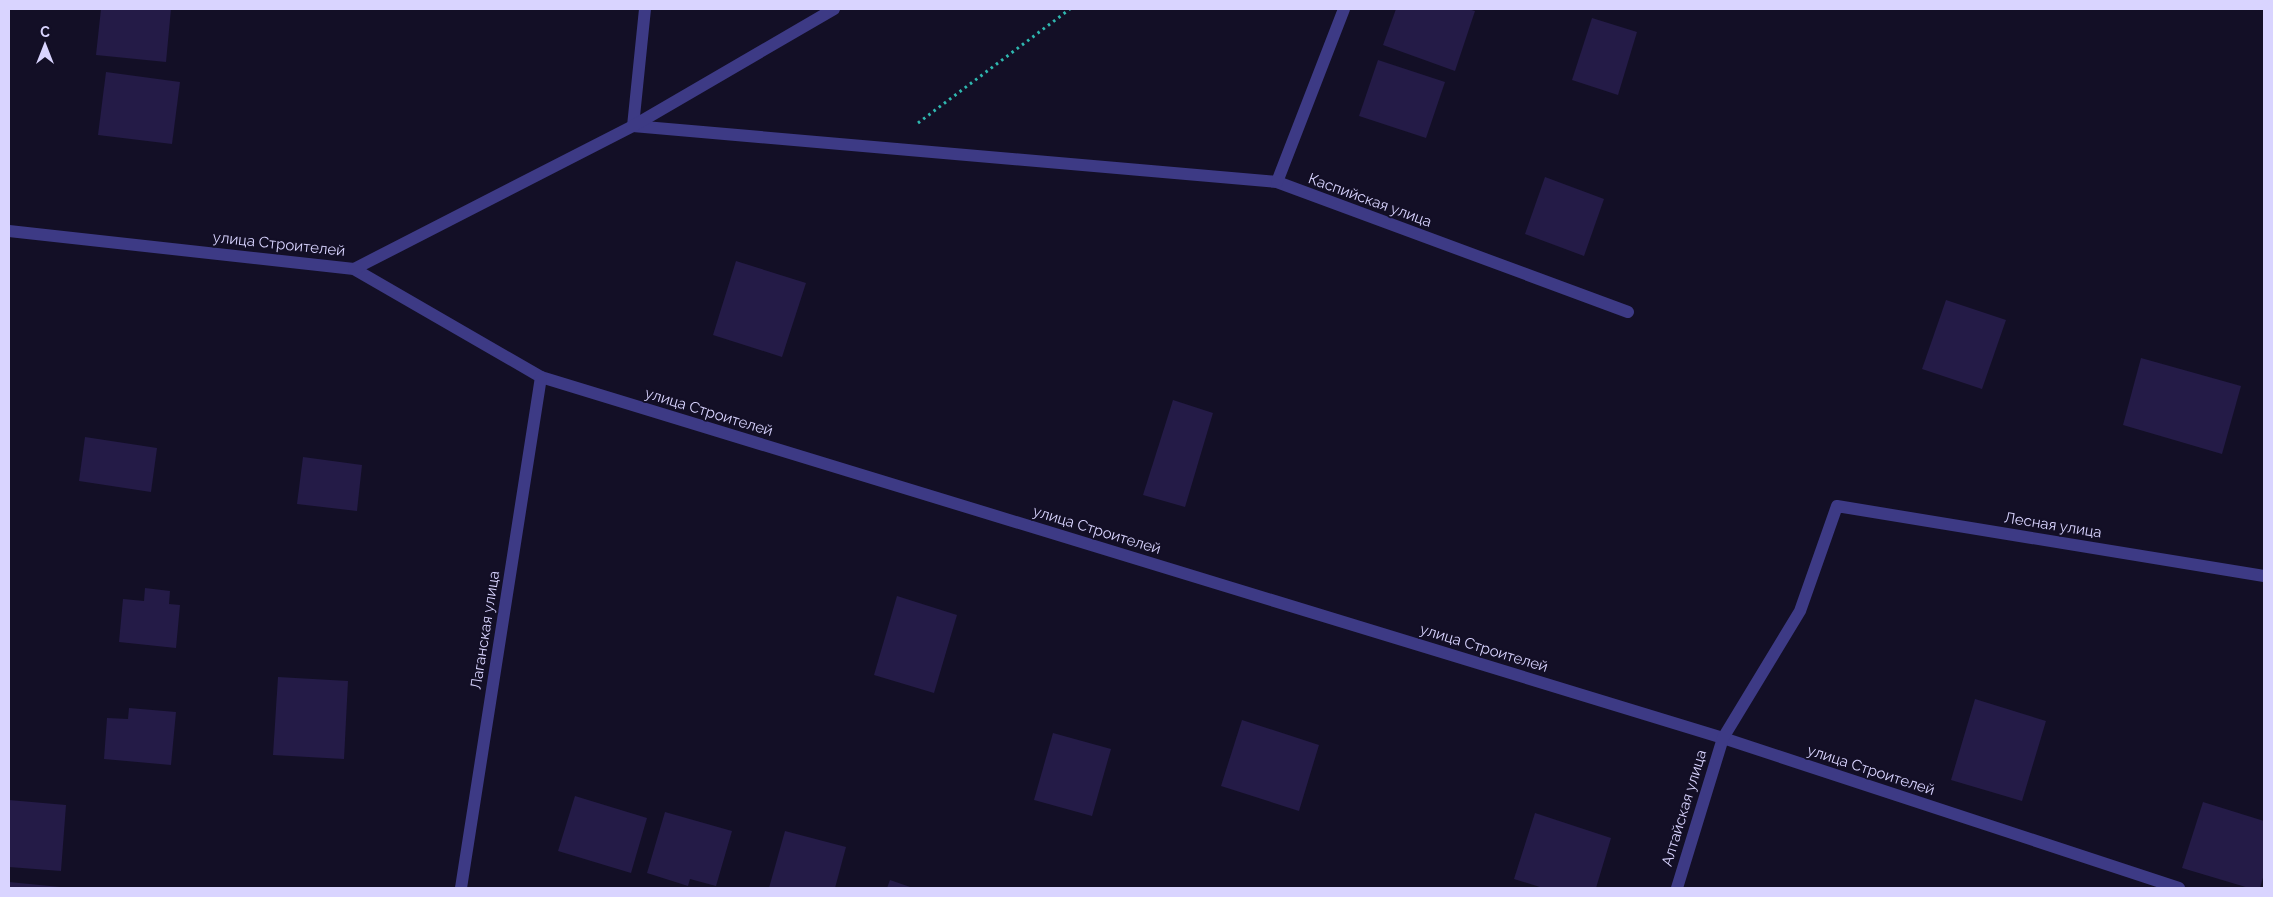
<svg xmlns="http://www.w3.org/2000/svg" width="2273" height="897" viewBox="0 0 2273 897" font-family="Raleway,sans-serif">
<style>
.building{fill:#241b47}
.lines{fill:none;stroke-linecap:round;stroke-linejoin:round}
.path{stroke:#2fb8b0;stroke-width:3;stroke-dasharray:2.5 4;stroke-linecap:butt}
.minor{stroke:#3d3a85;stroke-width:12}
.labels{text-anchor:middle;stroke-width:4;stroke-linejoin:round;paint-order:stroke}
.street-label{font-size:15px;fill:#d9d4ff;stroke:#130f26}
</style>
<rect width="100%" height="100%" fill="#130f26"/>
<g class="building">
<path d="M101,9H171L166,62L96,55Z"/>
<path d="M1396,9H1468L1475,11L1455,71L1383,45Z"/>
<path d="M1592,18L1637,32L1618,95L1572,80Z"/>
<path d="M1378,60L1445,82L1426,138L1359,116Z"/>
<path d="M106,72L180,82L172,144L98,135Z"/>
<path d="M1545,177L1604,199L1584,256L1525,234Z"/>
<path d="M736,261L806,283L782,357L713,335Z"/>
<path d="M1946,300L2006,320L1982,389L1922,369Z"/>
<path d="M2141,358L2241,386L2222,454L2123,425Z"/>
<path d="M1173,400L1213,413L1185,507L1143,495Z"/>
<path d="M85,437L157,448L151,492L79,481Z"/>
<path d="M303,457L362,465L357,511L297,504Z"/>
<path d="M145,588L170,591L169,604L180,605L176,648L119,642L123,599L144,601Z"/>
<path d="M897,596L957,615L934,693L874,675Z"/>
<path d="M278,677L348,681L344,759L273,755Z"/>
<path d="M1975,699L2046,721L2022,801L1951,780Z"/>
<path d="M129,708L176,712L171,765L104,759L107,718L128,719Z"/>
<path d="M1242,720L1319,745L1299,811L1221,786Z"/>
<path d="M1053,733L1111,749L1092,816L1034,800Z"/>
<path d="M575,796L647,818L631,873L558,851Z"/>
<path d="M9,800L66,805L61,871L9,867Z"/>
<path d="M2203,802L2264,821V874L2260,888H2249L2182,868Z"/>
<path d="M665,812L732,831L716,886L690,879L688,886L647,873Z"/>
<path d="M1535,813L1611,838L1596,888H1543L1514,879Z"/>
<path d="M785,831L846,847L835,888H769Z"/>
<path d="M890,880L913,888H887Z"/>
<path d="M9,882L60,887L59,888H9Z"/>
</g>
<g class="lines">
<path class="path" d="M918,123L1070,9"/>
<g class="minor">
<path d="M645,9L633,126L1277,182L1628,312"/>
<path d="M1277,182L1344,9"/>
<path d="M9,231L354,269L541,377L1723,738L2179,888"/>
<path d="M354,269L633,126L834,9"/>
<path d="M461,888L541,377"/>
<path d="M1677,888L1723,738L1800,611L1837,506L2264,576"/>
</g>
</g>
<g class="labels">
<g class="street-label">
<text transform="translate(1370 200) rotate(20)" y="5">Каспийская улица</text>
<text transform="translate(279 244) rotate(6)" y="5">улица Строителей</text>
<text transform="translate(709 412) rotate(17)" y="5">улица Строителей</text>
<text transform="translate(2053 525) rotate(9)" y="5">Лесная улица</text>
<text transform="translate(1097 530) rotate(17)" y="5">улица Строителей</text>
<text transform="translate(485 630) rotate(-81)" y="5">Лаганская улица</text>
<text transform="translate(1484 648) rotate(17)" y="5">улица Строителей</text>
<text transform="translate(1871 770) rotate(18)" y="5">улица Строителей</text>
<text transform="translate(1684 808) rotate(-73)" y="5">Алтайская улица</text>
</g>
</g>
<rect width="2273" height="897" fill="none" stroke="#d9d4ff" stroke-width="20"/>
<g transform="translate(45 45)" stroke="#130f26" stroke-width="4" paint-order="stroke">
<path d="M0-4L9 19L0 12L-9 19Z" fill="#d9d4ff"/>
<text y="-8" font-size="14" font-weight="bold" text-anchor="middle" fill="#d9d4ff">С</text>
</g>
</svg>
